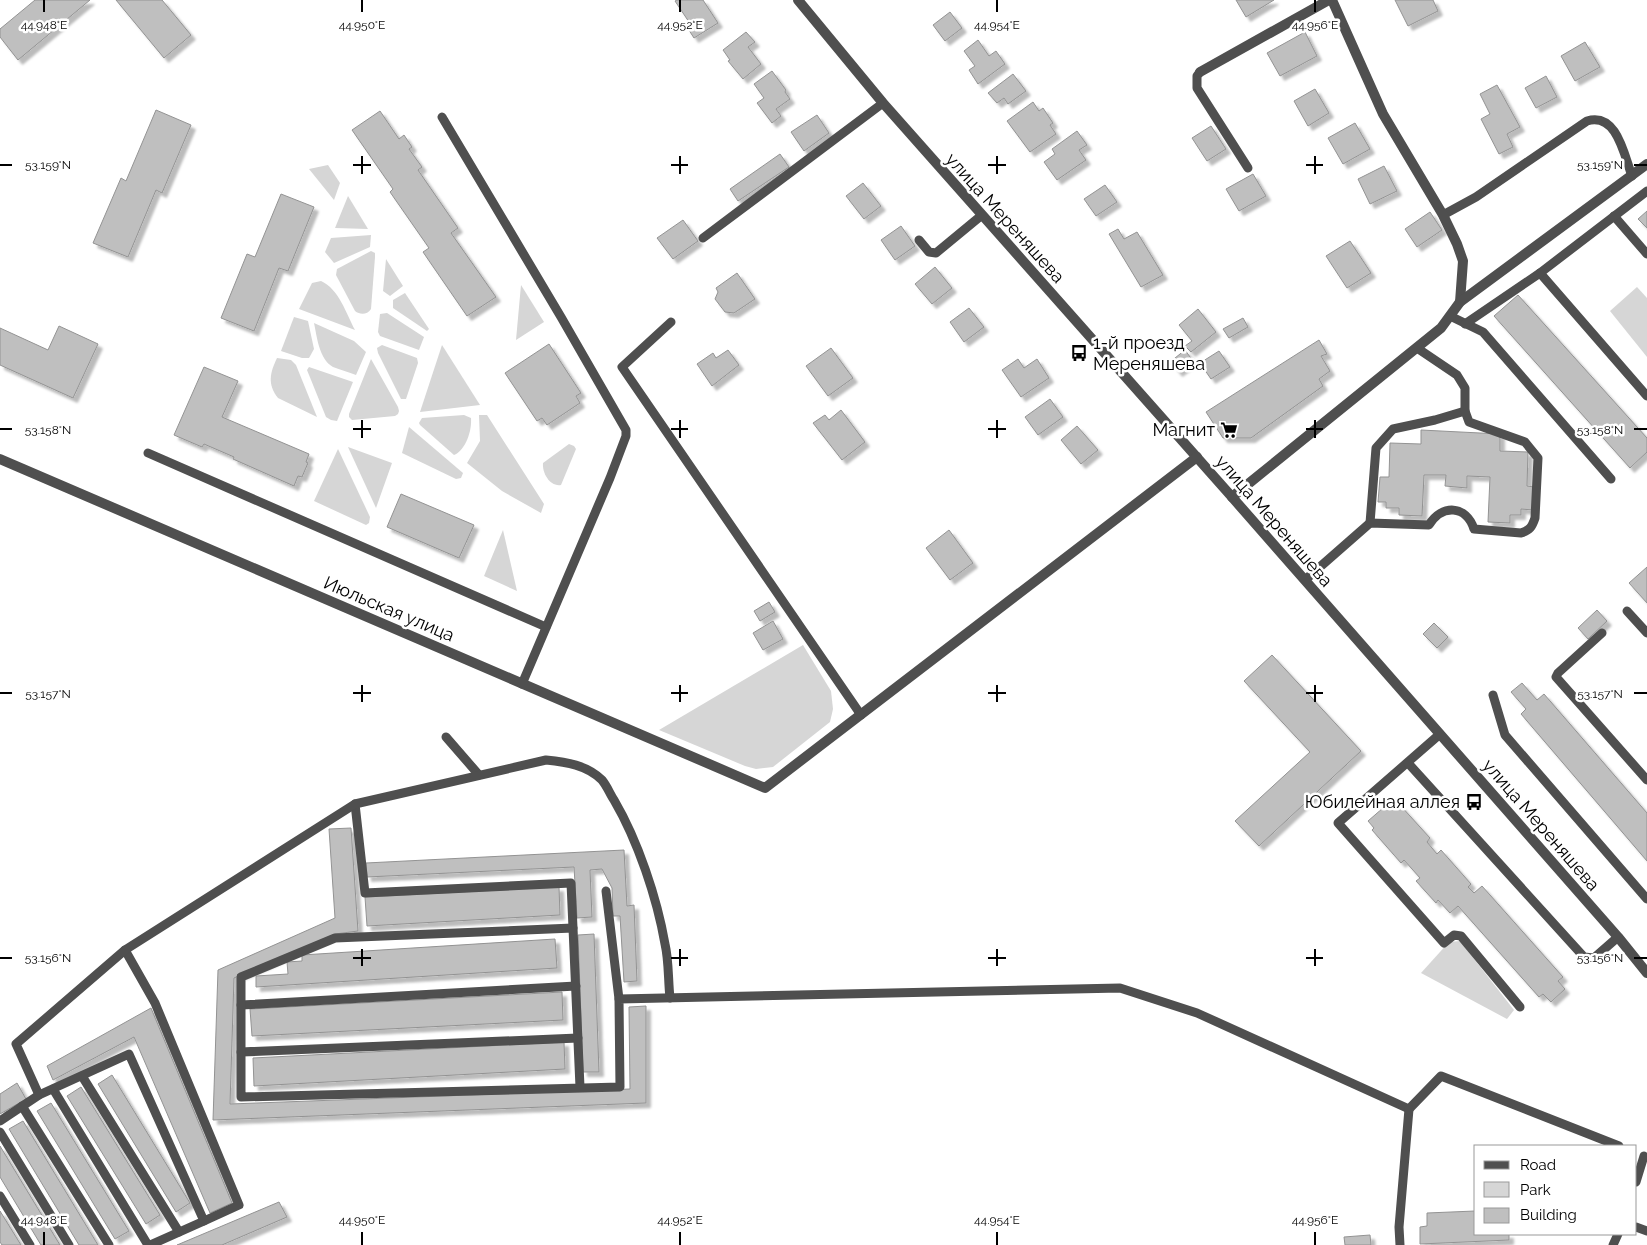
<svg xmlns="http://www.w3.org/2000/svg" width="1647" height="1245" viewBox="0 0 1647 1245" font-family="Raleway,sans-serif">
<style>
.green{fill:#d6d6d6}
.building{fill:#bfbfbf;stroke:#939393;filter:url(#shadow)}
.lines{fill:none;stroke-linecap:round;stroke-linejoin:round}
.lane{stroke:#4f4f4f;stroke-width:9}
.street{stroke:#4f4f4f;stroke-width:10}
.ticks{fill:none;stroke:#000;stroke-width:2}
.labels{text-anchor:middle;stroke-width:5;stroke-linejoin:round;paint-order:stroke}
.street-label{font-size:18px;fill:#000;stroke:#fff}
.poi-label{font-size:18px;fill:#000;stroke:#fff;text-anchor:end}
.ticks-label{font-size:12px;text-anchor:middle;fill:#000;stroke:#fff;stroke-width:5;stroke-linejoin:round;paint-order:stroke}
</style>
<defs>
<filter id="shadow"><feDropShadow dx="4.5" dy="4.5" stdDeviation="1" flood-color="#0004"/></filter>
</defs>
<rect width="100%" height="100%" fill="#fff"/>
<g class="green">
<path d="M328,165L340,183L334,200L309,169Z"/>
<path d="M348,196L368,229L335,228Z"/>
<path d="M371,235L370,247L334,263L325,252L331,238Z"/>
<path d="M371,251L375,253V257L371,309C367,315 360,315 355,311L336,275L337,269Z"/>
<path d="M386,259L403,286L390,296L383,291Z"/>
<path d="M321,281C339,289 346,313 355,330L299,309L312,283Z"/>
<path d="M521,285L544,322L516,340Z"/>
<path d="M1637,287L1647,298V357L1610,311Z"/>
<path d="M405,293L429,329L427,331L393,308V300Z"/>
<path d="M387,313L424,337L419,350L380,336L378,332L380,314Z"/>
<path d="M294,317L308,321L314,349L309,358H302L281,351Z"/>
<path d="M314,323L354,341L366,352L356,375C349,372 340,370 333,367C319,359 317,337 314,323Z"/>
<path d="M382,345L417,358L418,363L406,399H401L378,353L377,348Z"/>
<path d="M442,345L480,405L420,412Z"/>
<path d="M277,358L291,360L296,365L317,417L278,398C267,384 270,373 277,358Z"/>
<path d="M371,359L398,407L399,411L398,414L395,416L352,420L349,417V414Z"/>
<path d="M309,367L353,382L337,421L331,420L326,417L307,370Z"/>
<path d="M464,415L471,418C472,430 466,450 454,455L420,425L419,423L422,418Z"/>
<path d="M479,415H487L544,504L541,513L502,491L467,463L480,441Z"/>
<path d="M409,427L463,473L461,478L456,479L402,453Z"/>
<path d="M569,444L574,446L576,449L561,485C550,487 542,473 543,463Z"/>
<path d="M348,447L392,463L376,508Z"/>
<path d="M338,449L370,517L369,523L366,525L314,501Z"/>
<path d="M503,530L517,591L484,576Z"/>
<path d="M803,645L831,691L833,709L830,722L773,767L756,769L745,766L659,730Z"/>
<path d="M1460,941L1514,1010L1507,1019L1421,973L1449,942Z"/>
</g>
<g class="building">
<path d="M35,0H90L18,60L0,37V29Z"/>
<path d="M116,0H162L191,35L164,58Z"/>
<path d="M677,0H703L718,23L694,38L685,24L689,22L675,1Z"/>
<path d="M1236,0H1274L1246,17Z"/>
<path d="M1395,0H1433L1438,11L1408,26Z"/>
<path d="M950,12L962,28L945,41L933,25Z"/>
<path d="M746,32L755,42L748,47L761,64L743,79L728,61L730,60L723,50Z"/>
<path d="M1305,32L1317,56L1280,76L1267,53Z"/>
<path d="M978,40L989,56L996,51L1005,64L978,84L969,70L975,66L964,51Z"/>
<path d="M1585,42L1600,67L1575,81L1561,56Z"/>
<path d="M772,71L786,90L785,92L790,99L776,109L781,116L772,123L757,103L764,98L754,84Z"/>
<path d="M1013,74L1026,91L1008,104L1004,98L997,103L988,93Z"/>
<path d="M1546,76L1557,97L1536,108L1525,88Z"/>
<path d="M1497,85L1520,127L1507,134L1513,147L1499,154L1481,119L1490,114L1480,94Z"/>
<path d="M1315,89L1329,113L1308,126L1294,101Z"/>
<path d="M1033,102L1039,111L1043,108L1053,123L1050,125L1056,134L1030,152L1007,121Z"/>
<path d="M156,110L191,125L162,193L156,190L128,257L93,243L121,178L126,181Z"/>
<path d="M380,111L399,139L404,135L412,147L409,149L422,167L418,170L458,228L451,233L496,297L467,316L423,252L429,248L390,192L393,189L352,130Z"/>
<path d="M817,115L829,133L804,151L791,132Z"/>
<path d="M1355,123L1370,149L1343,164L1328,138Z"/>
<path d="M1211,126L1226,149L1207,161L1192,138Z"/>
<path d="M1077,131L1087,145L1079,150L1086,160L1057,180L1044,162L1055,154L1052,149Z"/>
<path d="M780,154L789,167L738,201L730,189Z"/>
<path d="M1384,166L1397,191L1370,204L1358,179Z"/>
<path d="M1253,174L1266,196L1239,211L1226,189Z"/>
<path d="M863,183L881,206L864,219L846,196Z"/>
<path d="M1105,185L1117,202L1096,216L1084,199Z"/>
<path d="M281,194L314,207L288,271L279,268L254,331L221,318L247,254L255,257Z"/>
<path d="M1647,211V228L1638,219Z"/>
<path d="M1430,212L1442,230L1417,247L1405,229Z"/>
<path d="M683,220L698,241L673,259L657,238Z"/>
<path d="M901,226L915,246L895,260L881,240Z"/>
<path d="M1118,229L1124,239L1137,232L1163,275L1141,287L1109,234Z"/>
<path d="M1350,241L1371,273L1347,288L1326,256Z"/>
<path d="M935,267L952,288L932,304L915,284Z"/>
<path d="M737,273L755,299L734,313L725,312L715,299L718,292L716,288Z"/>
<path d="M1518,295L1647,438V452L1630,468L1494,316Z"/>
<path d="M969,308L984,327L964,342L950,322Z"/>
<path d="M1198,309L1216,332L1191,352L1185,346L1192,341L1179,325Z"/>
<path d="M1243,318L1248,327L1229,338L1223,329Z"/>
<path d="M59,326L98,344L73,398L0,365V328L48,350Z"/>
<path d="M1319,340L1327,354L1321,356L1330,371L1319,379L1323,386L1251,438H1223L1206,412Z"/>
<path d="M549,344L581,393L576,396L580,403L547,425L542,418L537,421L505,373Z"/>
<path d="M831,348L853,378L828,396L806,366Z"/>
<path d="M728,350L739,365L712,386L697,364L713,353L716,358Z"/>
<path d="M1185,350L1193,361L1178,372L1170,362Z"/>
<path d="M1219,351L1230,367L1211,379L1200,363Z"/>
<path d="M1018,359L1024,368L1037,359L1049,378L1021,397L1002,370Z"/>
<path d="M204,367L238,381L222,417L309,454L306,462L308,463L302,477L298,476L294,486L233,459L234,457L204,444L202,447L174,435Z"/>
<path d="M1050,399L1063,417L1038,435L1025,417Z"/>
<path d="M841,410L865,442L842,460L813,423L825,415L829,420Z"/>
<path d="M1077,426L1098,450L1081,464L1061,440Z"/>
<path d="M1421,430L1500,434V451L1528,452L1527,486L1534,487L1533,510L1521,509V515H1510V523L1488,522L1490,477L1467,476V488L1445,486L1446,475H1424L1422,516L1399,515V508H1386V502H1378L1380,477H1389L1390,443L1421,444Z"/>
<path d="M401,494L474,525L459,558L387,527Z"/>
<path d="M949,530L973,563L950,580L926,548Z"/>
<path d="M1647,567V603L1629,583Z"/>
<path d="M769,602L775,612L760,621L754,611Z"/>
<path d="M1597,610L1607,621L1588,639L1578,628Z"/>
<path d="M773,621L783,639L763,650L753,633Z"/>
<path d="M1434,623L1448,637L1437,648L1423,634Z"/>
<path d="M1272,655L1361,751L1259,846L1235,821L1310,752L1244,681Z"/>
<path d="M1522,683L1537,700L1544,694L1647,813V861L1521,714L1526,709L1511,692Z"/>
<path d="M1391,801L1397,808L1400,805L1430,838L1427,842L1437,854L1441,850L1471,884L1468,887L1474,893L1482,886L1563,977L1558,981L1565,989L1551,1002L1543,994L1539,997L1458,906L1450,913L1438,900L1436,903L1416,881L1420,878L1404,860L1401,863L1372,830L1374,828L1368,821Z"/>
<path d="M351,828L358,931L335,934L234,978L230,1104L630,1089L629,1007L646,1006V1103L213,1120L218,970L335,918L329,829Z"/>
<path d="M624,850L627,906L634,905L637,981L624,982L620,916H613L612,888L602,869L590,870L592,917L577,918L574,867L367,877L366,863Z"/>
<path d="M559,887L560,915L367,926L365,897Z"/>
<path d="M594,934L599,1072H583L578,935Z"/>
<path d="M555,939L557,968L256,987V976L288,974L287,962L302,961V955Z"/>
<path d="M562,992L563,1020L252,1036L250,1009Z"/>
<path d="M151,1008L232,1203L210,1213L134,1037L53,1080L47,1066Z"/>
<path d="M564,1042L565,1069L254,1086L253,1058Z"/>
<path d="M112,1075L190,1203L176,1212L98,1084Z"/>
<path d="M17,1083L26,1099L0,1114V1094Z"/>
<path d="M81,1087L160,1215L146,1224L67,1096Z"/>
<path d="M51,1103L129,1231L115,1239L37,1111Z"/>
<path d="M23,1121L98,1245H79L9,1129Z"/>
<path d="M0,1146L60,1245H41L0,1177Z"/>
<path d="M279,1202L287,1217L222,1245H177Z"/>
<path d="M0,1211L21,1245H2L0,1242Z"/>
<path d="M1475,1211L1476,1234H1509V1240L1420,1244V1227L1427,1226V1213Z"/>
<path d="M1370,1235L1371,1245H1345L1344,1237Z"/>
</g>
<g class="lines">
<g class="lane">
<path d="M1200,72L1197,76V88L1248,168"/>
<path d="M442,117L561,317L626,430V436L610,478L522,684"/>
<path d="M1443,215L1476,197L1587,121C1617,112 1624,155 1632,176"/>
<path d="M1614,216L1647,254"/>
<path d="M703,238L883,103"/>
<path d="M919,240L929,252L936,253L982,215"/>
<path d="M1540,273L1647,396"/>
<path d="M1450,316L1483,332L1611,479"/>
<path d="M671,322L622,367L861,715"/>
<path d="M1465,324L1540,273L1647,191"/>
<path d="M148,453L546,627"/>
<path d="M1370,523L1376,448L1393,429L1435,420L1465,411"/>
<path d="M1305,580L1370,523L1429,525C1442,504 1466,505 1474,529L1521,533C1530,530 1532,527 1535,518L1538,458L1525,442L1469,422L1465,411V388L1457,375L1417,348"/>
<path d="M1627,611L1647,633"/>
<path d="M1602,633L1558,673L1556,677L1647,780"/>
<path d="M1493,695L1505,735L1647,899"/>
<path d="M1440,734L1338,823L1444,943L1454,935L1461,936L1520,1007"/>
<path d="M446,737L479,775"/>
<path d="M1408,763L1584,957L1594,958L1618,937"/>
<path d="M355,804L365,893L571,883L573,928"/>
<path d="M606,891L619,999"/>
<path d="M125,950L155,1003L239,1205L204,1221"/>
<path d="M241,1005L576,986"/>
<path d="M241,1052L578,1038"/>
<path d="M82,1076L179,1232"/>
<path d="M580,1087L573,928L335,938L241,977V1097L620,1087L619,999L1120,988L1197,1013L1409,1109L1441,1076L1619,1146"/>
<path d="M53,1089L148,1245"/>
<path d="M39,1095L16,1044L125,950L355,804L546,760C566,762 587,765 602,780C607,786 610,794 614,800C638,841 657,898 665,944C669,961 668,980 670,998"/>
<path d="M22,1106L109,1245"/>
<path d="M0,1121L39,1095L129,1054L204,1221L150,1245"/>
<path d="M0,1132L69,1245"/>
<path d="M1636,1182L1644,1156"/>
<path d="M0,1196L30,1245"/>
<path d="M1636,1227L1647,1231"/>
<path d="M1400,1245L1399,1227L1409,1109"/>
<path d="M1613,1245L1618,1234"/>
</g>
<g class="street">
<path d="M798,0L883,103L1232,497L1618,937L1647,973"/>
<path d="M1332,0L1383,114L1443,215L1457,244L1463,261L1460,302"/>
<path d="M1200,72L1329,0"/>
<path d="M0,459L765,788L1197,457"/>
<path d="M1232,497L1441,328L1460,302L1647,164"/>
</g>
</g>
<path class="ticks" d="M44,0V12M362,0V12M680,0V12M997,0V12M1315,0V12M362,156V174M680,156V174M997,156V174M1315,156V174M0,165H12M353,165H371M671,165H688M988,165H1006M1306,165H1323M1634,165H1647M362,420V438M680,420V438M997,420V438M1315,420V438M0,429H12M353,429H371M671,429H688M988,429H1006M1306,429H1323M1634,429H1647M362,685V702M680,685V702M997,685V702M1315,685V702M0,693H12M353,693H371M671,693H688M988,693H1006M1306,693H1323M1634,693H1647M362,949V966M680,949V966M997,949V966M1315,949V966M0,958H12M353,958H371M671,958H688M988,958H1006M1306,958H1323M1634,958H1647M44,1232V1245M362,1232V1245M680,1232V1245M997,1232V1245M1315,1232V1245"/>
<defs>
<g id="bus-bare" transform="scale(1.35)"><path d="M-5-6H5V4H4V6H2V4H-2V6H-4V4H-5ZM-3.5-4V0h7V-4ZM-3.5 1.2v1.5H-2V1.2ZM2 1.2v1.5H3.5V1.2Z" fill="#000" stroke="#fff" stroke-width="2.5" paint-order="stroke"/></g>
<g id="supermarket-bare" transform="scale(1.35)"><path d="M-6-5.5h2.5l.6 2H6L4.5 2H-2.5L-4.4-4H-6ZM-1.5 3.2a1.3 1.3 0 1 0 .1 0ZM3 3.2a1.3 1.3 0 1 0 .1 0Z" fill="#000" stroke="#fff" stroke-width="2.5" paint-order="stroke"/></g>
</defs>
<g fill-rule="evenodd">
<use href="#bus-bare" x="1079" y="353"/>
<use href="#supermarket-bare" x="1229" y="430"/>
<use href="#bus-bare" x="1474" y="802"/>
</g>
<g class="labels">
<g class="street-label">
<text transform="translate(1005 218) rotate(48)" y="6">улица Мереняшева</text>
<text transform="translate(1274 521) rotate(49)" y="6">улица Мереняшева</text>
<text transform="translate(389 609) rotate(23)" y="6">Июльская улица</text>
<text transform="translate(1541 825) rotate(49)" y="6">улица Мереняшева</text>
</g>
<g class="poi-label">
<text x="1093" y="349" text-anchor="start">1-й проезд<tspan x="1093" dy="21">Мереняшева</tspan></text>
<text x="1215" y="436">Магнит</text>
<text x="1460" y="808">Юбилейная аллея</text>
</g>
</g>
<g class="ticks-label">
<text x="44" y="29">44.948°E</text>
<text x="362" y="29">44.950°E</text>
<text x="680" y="29">44.952°E</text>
<text x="997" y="29">44.954°E</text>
<text x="1315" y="29">44.956°E</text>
<text x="48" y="169">53.159°N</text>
<text x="1600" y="169">53.159°N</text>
<text x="48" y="434">53.158°N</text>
<text x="1600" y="434">53.158°N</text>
<text x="48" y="698">53.157°N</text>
<text x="1600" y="698">53.157°N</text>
<text x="48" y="962">53.156°N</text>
<text x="1600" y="962">53.156°N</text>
<text x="44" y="1224">44.948°E</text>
<text x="362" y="1224">44.950°E</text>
<text x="680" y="1224">44.952°E</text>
<text x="997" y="1224">44.954°E</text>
<text x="1315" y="1224">44.956°E</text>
</g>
<rect x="1474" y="1145" width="162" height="90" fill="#ffffff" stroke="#999999"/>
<rect x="1484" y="1161" width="25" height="8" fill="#4f4f4f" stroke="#999999"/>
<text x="1520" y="1170" font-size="15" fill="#000000">Road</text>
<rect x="1484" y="1182" width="25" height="15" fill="#d6d6d6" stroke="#999999"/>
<text x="1520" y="1195" font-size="15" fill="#000000">Park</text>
<rect x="1484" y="1208" width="25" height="15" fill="#bfbfbf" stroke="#999999"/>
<text x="1520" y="1220" font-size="15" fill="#000000">Building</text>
</svg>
